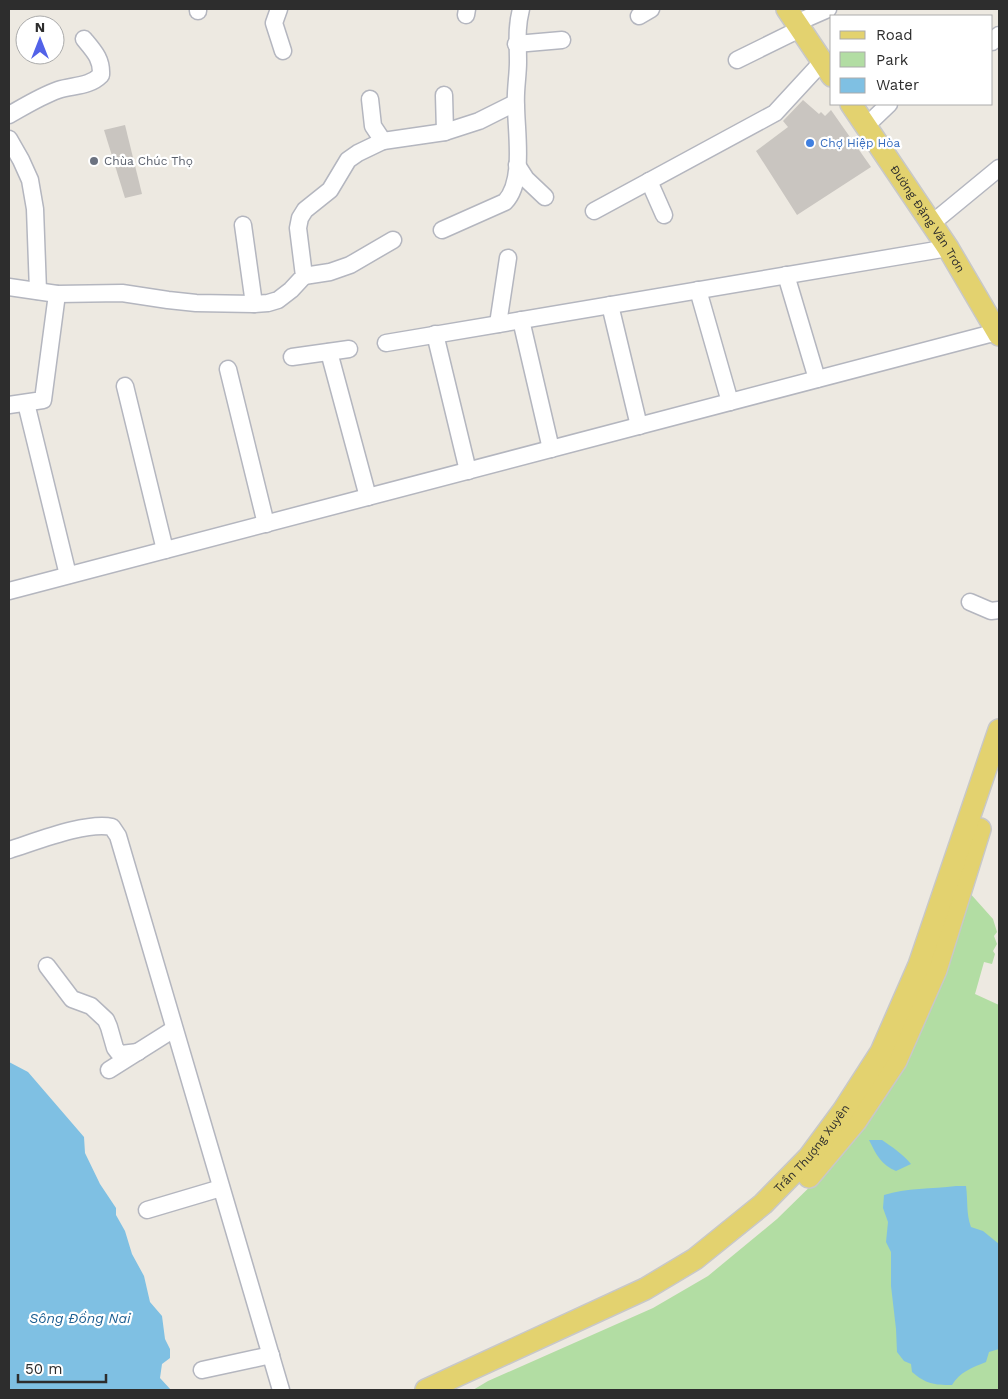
<svg xmlns="http://www.w3.org/2000/svg" width="1008" height="1399" viewBox="0 0 1008 1399" font-family="'Work Sans',sans-serif">
<style>
.green{fill:#b2dda3}
.water{fill:#7fc0e3}
.building{fill:#c9c5c0}
.lines{fill:none;stroke-linecap:round;stroke-linejoin:round}
.minor-casing{stroke:#b4b6bf;stroke-width:19}
.major-casing{stroke:#c8c8c8;stroke-width:24}
.minor{stroke:#fff;stroke-width:16}
.major{stroke:#e3d26f;stroke-width:21}
.shop-dot{fill:#3f7fe0;stroke:#fff;stroke-width:2}
.worship-dot{fill:#6b7280;stroke:#fff;stroke-width:2}
.labels{text-anchor:middle;stroke-width:4.5;stroke-linejoin:round;paint-order:stroke}
.shop-label{font-size:12px;fill:#366cbe;stroke:#fff;text-anchor:start}
.worship-label{font-size:12px;fill:#5b616d;stroke:#fff;text-anchor:start}
.street-label{font-size:12px;fill:#2d2d2d;stroke:#fff}
.water-label{font-size:14px;font-style:italic;fill:#1c5f92;stroke:#fff}
</style>
<rect width="100%" height="100%" fill="#ede9e1"/>
<path class="green" d="M968,891L993,919L997,932L994,936L997,944L993,951L995,954L992,964L984,962L975,994L999,1005V1390H473L488,1381L653,1308L708,1276L777,1219L826,1171Z"/>
<g class="water">
<path d="M9,1062L28,1072L84,1137L85,1153L100,1184L116,1208V1215L125,1231L132,1254L144,1276L150,1302L162,1316L165,1339L170,1349V1358L162,1364L160,1378L171,1390H9Z"/>
<path d="M869,1140H882C891,1146 905,1156 911,1164L896,1171C881,1165 876,1154 869,1140Z"/>
<path d="M956,1186H966C968,1200 966,1214 971,1227L983,1231L999,1244C999,1258 997,1276 999,1289V1349L989,1352L986,1362C971,1368 960,1372 952,1385C934,1385 926,1384 912,1372L911,1364L904,1361L897,1352L896,1329L891,1286V1252L886,1242L888,1222L883,1208L884,1195C906,1188 932,1189 956,1186Z"/>
</g>
<g class="building">
<path d="M803,100L819,114L821,112L825,116L831,110L871,167L797,215L756,151L788,127L783,121Z"/>
<path d="M125,125L142,194L125,198L104,130Z"/>
</g>
<g class="lines">
<g class="minor-casing">
<g id="minor">
<path d="M279,9L274,23L283,51"/>
<path d="M198,11V9"/>
<path d="M466,15L467,9"/>
<path d="M639,16L651,9"/>
<path d="M796,23L828,9"/>
<path d="M992,42L999,35"/>
<path d="M516,44L562,40"/>
<path d="M737,60L800,29"/>
<path d="M444,95L445,132"/>
<path d="M370,99L373,126L383,141"/>
<path d="M9,115C25,106 41,96 58,90C73,85 89,87 101,75C102,59 94,51 84,39"/>
<path d="M866,126L889,104"/>
<path d="M9,139L21,160L30,180L35,209L38,291"/>
<path d="M517,165L526,179L545,197"/>
<path d="M649,181L664,215"/>
<path d="M594,211L775,113L822,62"/>
<path d="M931,224L999,168"/>
<path d="M243,225L254,304"/>
<path d="M442,230L505,202C525,181 516,132 516,105C515,91 518,76 518,62C518,42 516,29 521,9"/>
<path d="M786,275L817,379"/>
<path d="M304,276L330,272L350,265L393,240"/>
<path d="M9,287L57,294L122,293L168,300L196,303L254,304L268,303L278,300L291,290L304,276L298,228L300,218L305,210L330,190L348,160L358,153L383,141L445,132L479,121L515,103"/>
<path d="M698,290L730,402"/>
<path d="M610,305L639,426"/>
<path d="M521,320L551,449"/>
<path d="M498,324L508,258"/>
<path d="M435,334L468,471"/>
<path d="M386,343L948,248"/>
<path d="M329,352L368,497"/>
<path d="M292,357L349,349"/>
<path d="M228,369L266,524"/>
<path d="M125,386L165,550"/>
<path d="M26,403L68,575"/>
<path d="M9,405L43,400L57,294"/>
<path d="M9,591L997,332"/>
<path d="M970,602L991,611L999,610"/>
<path d="M9,850C35,842 87,821 112,827L118,836L281,1390"/>
<path d="M47,966L72,999L91,1006L106,1020L109,1027L115,1048L118,1052L121,1054L138,1052"/>
<path d="M109,1070L174,1029"/>
<path d="M147,1210L221,1188"/>
<path d="M202,1370L271,1355"/>
</g>
</g>
<g class="major-casing">
<g id="major">
<path d="M787,9L832,76"/>
<path id="s1" d="M851,104L948,248L999,335"/>
<path d="M809,1177L856,1121L896,1061L936,970L980,829"/>
<path id="s2" d="M426,1390L645,1289L695,1259L763,1204L809,1157L843,1111L881,1052L919,965L999,730"/>
</g>
</g>
<use href="#minor" class="minor"/>
<use href="#major" class="major"/>
</g>
<circle class="shop-dot" cx="810" cy="143" r="5"/>
<circle class="worship-dot" cx="94" cy="161" r="5"/>
<g class="labels">
<g class="shop-label">
<text x="820" y="147">Chợ Hiệp Hòa</text>
</g>
<g class="worship-label">
<text x="104" y="165">Chùa Chúc Thọ</text>
</g>
<g class="street-label">
<text dy="4" stroke="none"><textPath href="#s1" startOffset="138">Đường Đặng Văn Trơn</textPath></text>
<text dy="4" stroke="none"><textPath href="#s2" startOffset="461">Trần Thượng Xuyên</textPath></text>
</g>
<g class="water-label">
<text x="80" y="1323">Sông Đồng Nai</text>
</g>
</g>
<rect width="1008" height="1399" fill="none" stroke="#2d2d2d" stroke-width="20"/>
<rect x="830" y="15" width="162" height="90" fill="#ffffff" stroke="#ababab"/>
<rect x="840" y="31" width="25" height="8" fill="#e3d26f" stroke="#ababab"/>
<text x="876" y="40" font-size="15" fill="#2d2d2d">Road</text>
<rect x="840" y="52" width="25" height="15" fill="#b2dda3" stroke="#ababab"/>
<text x="876" y="65" font-size="15" fill="#2d2d2d">Park</text>
<rect x="840" y="78" width="25" height="15" fill="#7fc0e3" stroke="#ababab"/>
<text x="876" y="90" font-size="15" fill="#2d2d2d">Water</text>
<g transform="translate(40 40)"><circle r="24" fill="#ffffff" stroke="#ababab"/>
<path d="M0-4L9 19L0 12L-9 19Z" fill="#5262e8"/>
<text y="-8" font-size="14" font-weight="bold" text-anchor="middle" fill="#2d2d2d">N</text>
</g>
<path d="M18 1374v8h88v-8" fill="none" stroke="#2d2d2d" stroke-width="2.5"/>
<text x="25" y="1374" font-size="15" fill="#2d2d2d" stroke="#ffffff" stroke-width="4" paint-order="stroke">50 m</text>
</svg>
